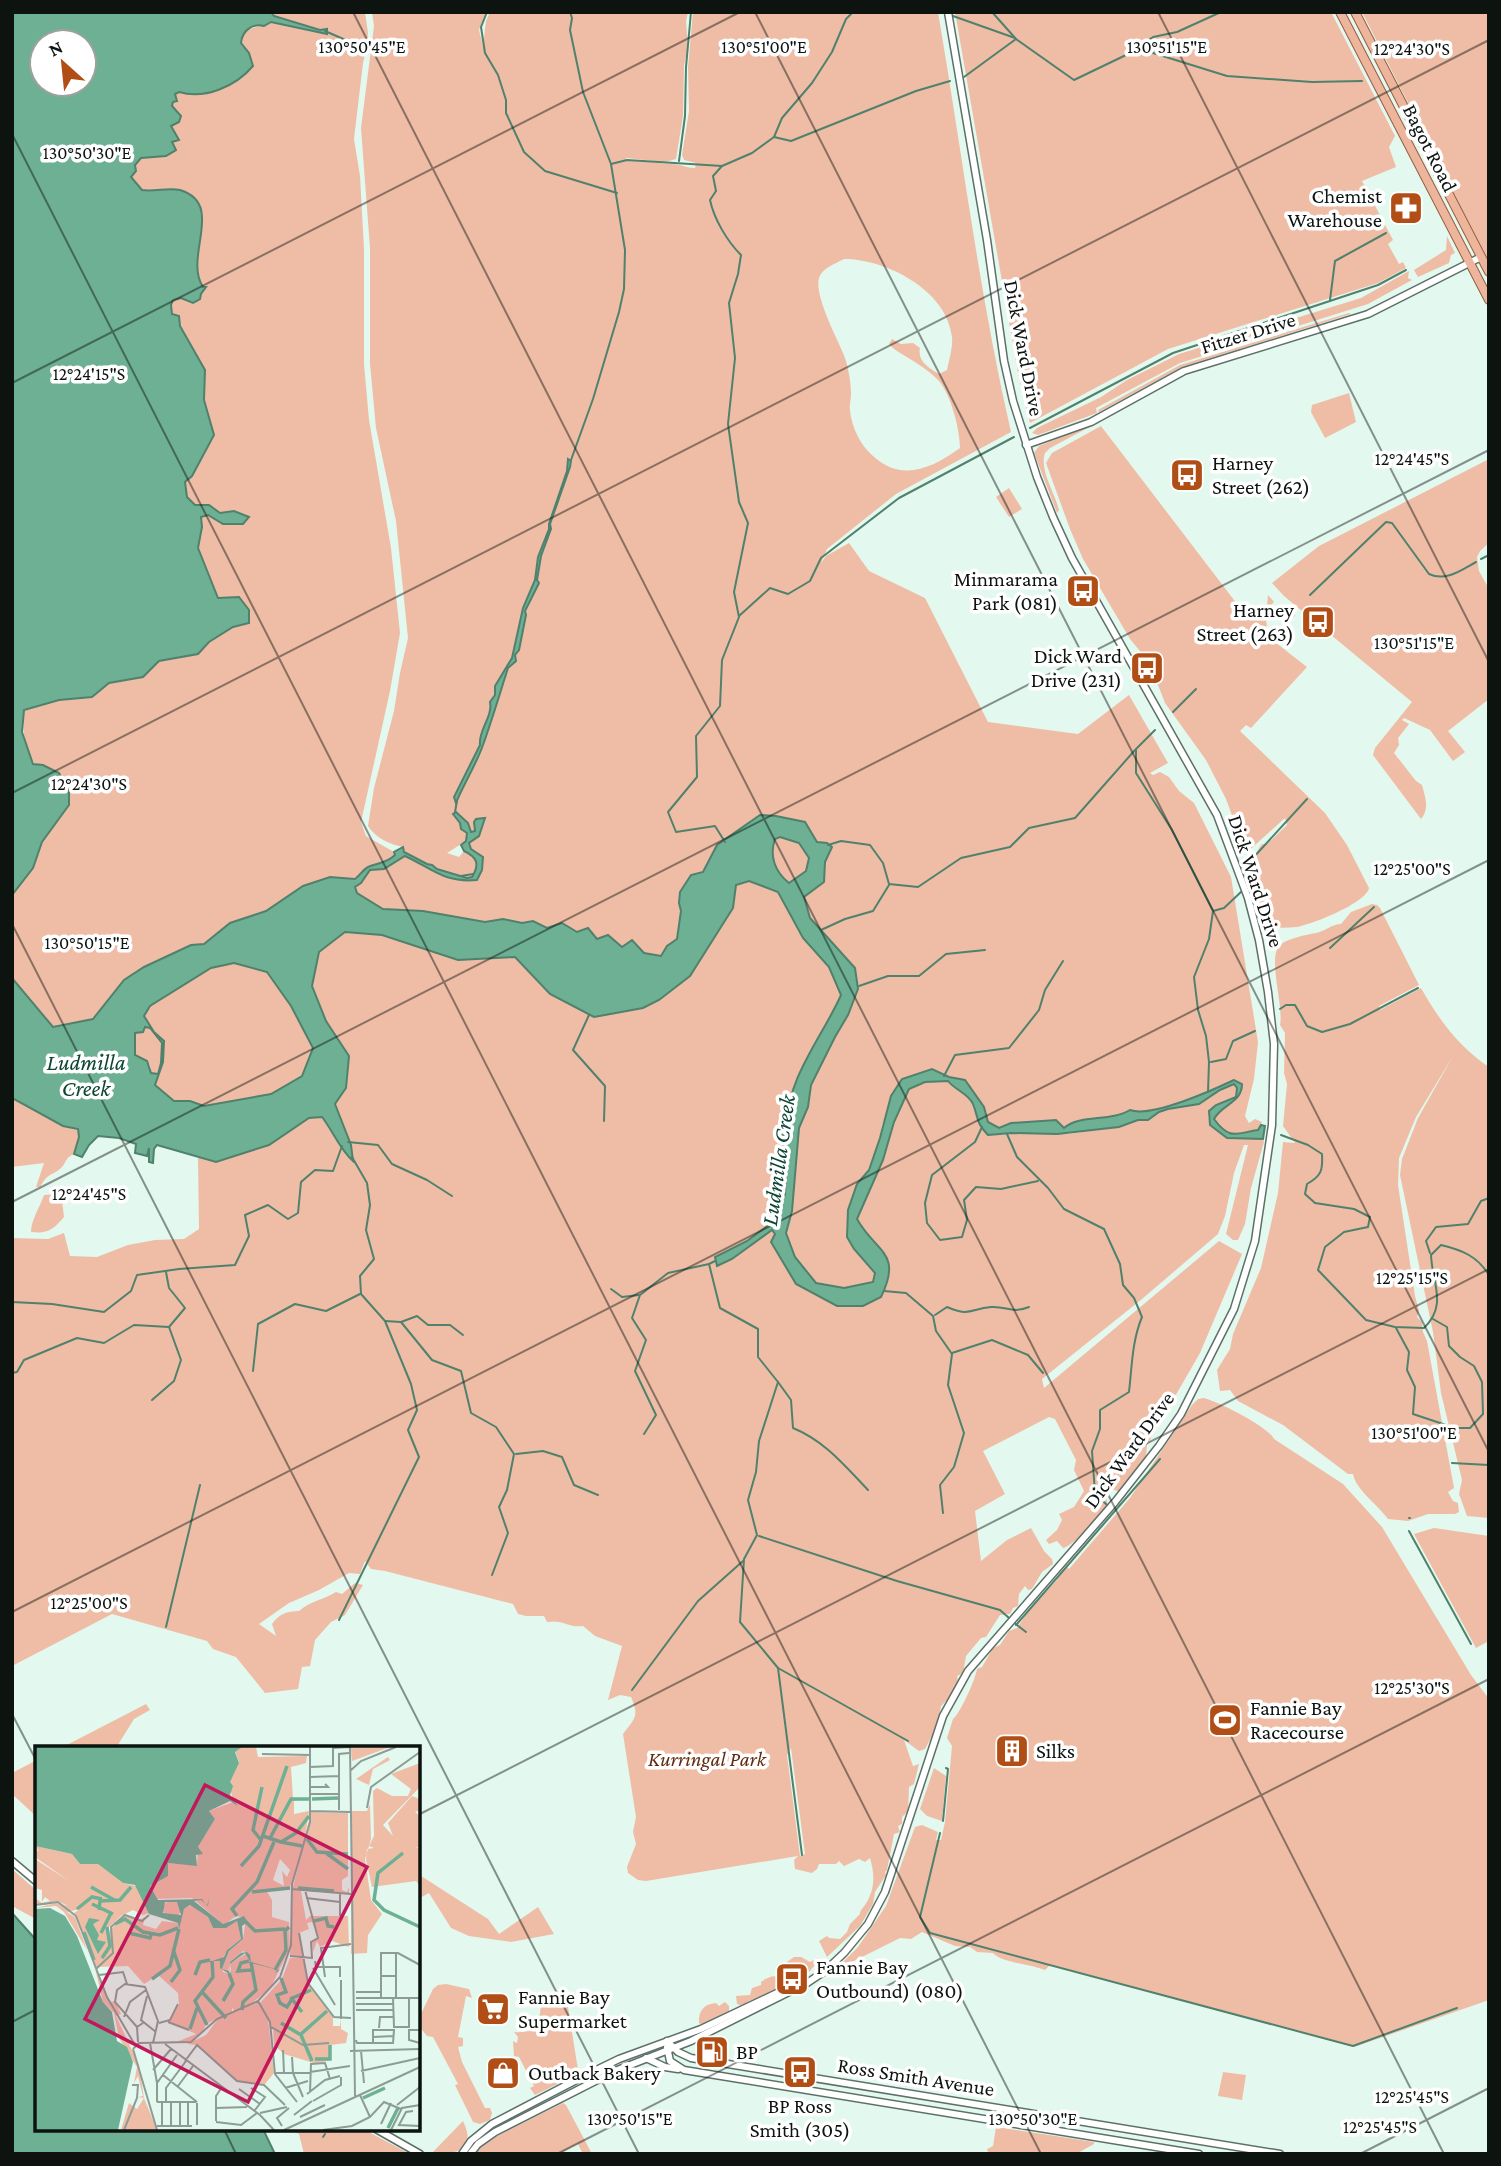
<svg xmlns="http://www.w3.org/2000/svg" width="1501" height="2166" viewBox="0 0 1501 2166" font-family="'Crimson Pro',serif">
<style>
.green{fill:#efbda6;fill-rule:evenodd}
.water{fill:#6db094;stroke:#50816c;stroke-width:2;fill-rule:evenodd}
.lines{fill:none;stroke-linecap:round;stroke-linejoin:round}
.stream{stroke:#50816c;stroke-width:2}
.minor-casing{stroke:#5d7067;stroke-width:9}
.major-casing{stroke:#965d40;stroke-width:10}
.minor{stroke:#fff;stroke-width:6}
.major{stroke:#ecb59c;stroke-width:8}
.ticks{fill:none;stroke:#0d1410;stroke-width:2;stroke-opacity:0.45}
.labels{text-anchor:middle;stroke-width:7;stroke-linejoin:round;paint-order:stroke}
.street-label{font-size:21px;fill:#0d1410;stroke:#fff}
.poi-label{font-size:21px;fill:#0d1410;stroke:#fff;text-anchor:start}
.park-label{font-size:21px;font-style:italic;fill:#632c10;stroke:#fff}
.water-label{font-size:23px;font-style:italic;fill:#0c4532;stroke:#fff}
.inset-river{fill:none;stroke:#6db094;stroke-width:3.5}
.inset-road{fill:none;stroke:#8d9d95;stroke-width:2}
.view{fill:#c2185b;fill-opacity:0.15;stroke:#c2185b;stroke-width:3.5}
.inset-edge{fill:none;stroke:#0d1410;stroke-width:3.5}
.ticks-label{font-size:18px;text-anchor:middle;fill:#0d1410;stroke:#fff;stroke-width:7;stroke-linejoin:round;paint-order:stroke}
</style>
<rect width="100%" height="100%" fill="#e3f8ee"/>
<g class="green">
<path d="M271,12H365L368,33L367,46L363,63L354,139L360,176L364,249V364L369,420L391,548L400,633L390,691L361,822L366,836L394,852L395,855L377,866L368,867L355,879L330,877L303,886L266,911L230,923L204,945H191L124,980L93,1019L53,1028L12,978V895L33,868L42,842L69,805C41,772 19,757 24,710L59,700L92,697L109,683L143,677L159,661L198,654L209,642L233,627L249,623L218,598L212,587L198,548L202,527L200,517L208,515L223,524H243L234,511L220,513L209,505L195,506L187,497L185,482L192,476L214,434L204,400L205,370L180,326L179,316L172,314L171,305L173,300L181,298L193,303L200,299L203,287C189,267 200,235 203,213L169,189L155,192L142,190L131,177L135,165L141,158H153L172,142L178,140L171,126L177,111L171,106L174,95L179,92C205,100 235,86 253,67L249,53L241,43L242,35L247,30L271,22L314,32L327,29L320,30L274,16Z"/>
<path d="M372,12H486L479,30L483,46L486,21L490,12H688L686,21L688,46L684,66L683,116L676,159L665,162L626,158V161C642,160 657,164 672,164C680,164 687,168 695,168L696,163L684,160L682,155L689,111L688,67L693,12H938C962,152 979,293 1011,432L896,494L827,549L821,563L826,556L849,543L869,571L925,598L988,722L1078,734L1129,695L1168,763L1150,773L1153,775L1160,772L1169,777L1179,791L1194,803L1231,877L1258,1042L1254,1079L1245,1116L1249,1123L1255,1119L1262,1122L1258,1130C1237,1133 1230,1141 1214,1119C1222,1104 1242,1103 1242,1084L1234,1080C1213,1090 1151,1118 1130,1110C1110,1122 1080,1114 1064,1128C1041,1124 1020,1119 999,1128L988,1122L984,1107L965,1080L949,1077L932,1069L902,1079L882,1125L880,1138L868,1170L857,1184L848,1210L847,1237L854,1249L875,1273L873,1282L844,1288L816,1283L795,1257L786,1233L792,1211L799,1128L808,1107L811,1085L835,1037L848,1015L828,937L810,918L804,897L824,882L825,862L832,847L827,843L817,842L805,822L735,833L717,845L703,872L679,903L681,911L677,939L667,946L661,956L644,953L632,940L622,947L608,935L597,939L577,932L547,928L533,921L522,923L503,919L485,922L423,911L383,909L357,893L355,887L361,883L370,870L384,869L405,856L450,879L477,880L483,857L471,849L469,843L484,818L474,822L475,831L471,833L468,823L457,812L461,829L468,832L466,841L447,853L459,857L464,851C477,858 480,864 472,877L467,878L437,869L405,852L403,847C389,844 376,838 368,826L374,788L394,711L400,673L408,638L396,521L376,428L370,364V248L361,128L374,26ZM844,259C886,259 947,290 952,337C953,348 949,360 947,370L939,374C929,368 917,361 920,348L913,343L901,344L892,339L889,344L894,349C908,358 927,368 939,381C951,395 960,430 960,448C927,472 896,483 866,449C858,439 851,424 850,410C849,405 851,400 851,394C851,382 848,364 843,353C836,336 814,295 819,278C822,268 835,264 844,259Z"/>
<path d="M955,12H1331L1395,136L1389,147L1396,167L1362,181L1393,240L1388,244L1399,264L1403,262L1406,268L1378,283L1168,349L1030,423L1018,373Z"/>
<path d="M1362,12H1489V263Z"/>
<path d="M1447,236L1455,253L1451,255L1449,263L1418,277L1414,270L1446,250Z"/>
<path d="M1409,271L1408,278L1412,280L1368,304L1180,363L1096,408L1097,413L1038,435L1032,433L1037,428L1101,397L1127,380L1179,354L1361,298Z"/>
<path d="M1349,313L1351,314L1182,367L1099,412L1098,410L1180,365Z"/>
<path d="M1349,393L1356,422L1325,438L1311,412L1312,405Z"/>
<path d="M1101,421L1050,448L1045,453C1039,470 1055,493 1059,510L1057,513L1034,453L1039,446Z"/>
<path d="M1101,426L1247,617L1260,613L1267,606L1268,595L1274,602L1262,615L1265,618L1280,607L1286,608L1295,615L1294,617L1283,608L1285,611H1277L1266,621L1267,625L1262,632L1307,667L1251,728L1246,725L1240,731L1325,813L1347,845L1369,888C1366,903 1313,924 1297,927C1286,928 1276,928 1264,926L1263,910L1257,903L1258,892L1249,881L1255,876C1252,865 1255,852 1262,844H1267L1287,825L1285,818L1246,853L1226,799L1206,760L1165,703L1149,662L1130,639L1083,559L1070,529L1046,463L1052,453Z"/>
<path d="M1489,459V543L1480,551L1477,557L1479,571L1489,589V699L1448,731L1465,752L1453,761L1430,730L1404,718L1402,720L1409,724L1398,738L1399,745L1394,753L1416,781L1422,785C1425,797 1430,808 1421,819L1373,755L1375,748L1412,702L1284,596L1272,583L1319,546Z"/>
<path d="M1009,488L1022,509L1009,517L996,497Z"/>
<path d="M780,837L799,843L809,858L806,871L789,883C775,872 769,856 775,839Z"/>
<path d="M749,881L778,892L803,938L829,967L841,995L787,1113L788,1124L782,1131L786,1160L785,1195L776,1209L772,1230L775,1234L771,1242L796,1284L837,1306H863L887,1257L864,1232L856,1219L883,1160L894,1122L909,1089L925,1082L948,1081C955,1090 969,1094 973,1104C979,1119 975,1121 988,1135H1002L1012,1133L1068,1134L1120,1127L1138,1120H1148L1159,1112L1168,1109L1200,1104L1220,1090L1234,1084L1237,1088L1236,1097L1216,1105L1208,1117L1227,1138L1263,1139L1264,1142L1251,1188L1245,1224L1238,1240H1233L1226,1234L1248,1145H1244L1234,1173L1225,1216L1218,1234L1142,1299L1042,1379L1044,1388L1219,1241L1242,1254L1200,1353L1147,1445L1146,1456L1120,1492L1112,1489L1106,1496C1107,1501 1108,1503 1106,1508C1101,1518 1073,1546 1063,1548L1057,1541L1049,1544L1046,1540L1057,1530L1062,1520L1059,1514L1074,1507L1084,1491L1074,1470L1076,1460L1055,1419L1049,1417L983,1451L1005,1494L975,1511L981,1561L1007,1540L1031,1528L1044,1551L1052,1559L1053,1564L1042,1572L1032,1589L1028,1590L1025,1586L1019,1594L1018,1606L1013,1608L1010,1614L1000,1615L986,1637L981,1638L966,1656L963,1673L957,1676L958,1681L948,1699L941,1706L938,1725L925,1749L919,1751L904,1740L913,1766L919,1764L914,1784L909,1787L908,1811L902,1817V1824L898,1826L900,1832L894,1834L887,1870L885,1872L886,1875L875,1892L873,1904L860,1926L827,1957L819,1941L827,1936L829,1938L840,1939L847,1932L850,1924L860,1914C860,1910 863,1908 865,1905C875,1890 875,1875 870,1858L865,1862L859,1859L844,1866L839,1861L836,1864H819L817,1869L812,1873L795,1869L794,1860L798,1856L646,1881L638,1880L628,1873L627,1867L636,1844L633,1832L636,1817L623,1734C634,1719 640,1717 631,1697L620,1695L608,1700L622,1646L595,1636L583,1626C568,1628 563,1619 547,1622L544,1616H526L518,1614L513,1604L385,1571L371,1569L365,1561L360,1574L349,1573L319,1590L289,1603L259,1624L276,1636L272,1624C279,1614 287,1611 299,1611C310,1601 323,1600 336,1592L342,1594L355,1583L363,1585L345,1615L331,1622L315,1640L310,1666L302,1667L298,1689L265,1693L236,1657L213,1649L207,1641L112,1614L12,1666V1238L48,1239L64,1233L70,1256L97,1257L128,1245L155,1240L184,1239L199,1229L198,1157L269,1145L309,1118L322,1117L336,1136L346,1154V1135L335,1104L346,1088L349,1056L326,1021L312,986L319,952L346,932L381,935L458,960L515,957L550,994L594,1017L733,908L736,885ZM791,1748L805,1854L800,1856L787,1755Z"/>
<path d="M1372,904L1377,905L1380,908L1419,985L1379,1006L1380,1010L1421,988C1439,1020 1459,1047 1489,1067V1518L1467,1516L1459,1494L1462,1480L1441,1393L1433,1332L1400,1175L1402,1159L1418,1118L1453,1056L1416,1117L1399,1158L1398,1185L1415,1296L1419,1311L1417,1317L1422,1322L1423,1332L1427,1341L1454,1488L1448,1492L1453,1501L1458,1503L1459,1512L1455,1514H1428L1408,1521L1388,1519C1378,1505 1356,1490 1353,1474H1348L1283,1425L1238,1401L1230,1390L1220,1391L1217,1370L1230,1349L1233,1334L1261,1268L1278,1193L1283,1142L1295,1143L1283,1126L1287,1084L1284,1073L1285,1033L1280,1025C1284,1006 1267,957 1280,945C1288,938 1306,935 1316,933C1326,931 1332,924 1341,924L1351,912Z"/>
<path d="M234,963L267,972L291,1006L314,1048L302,1076L271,1094L204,1106L190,1101H174L155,1085L163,1062L164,1041L154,1032L144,1016L150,1006L211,968Z"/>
<path d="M145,1027L150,1028L162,1043L161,1063L158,1074L151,1073L150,1065L135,1055V1033L143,1032Z"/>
<path d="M12,1098L63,1126L78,1129L80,1137L74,1154C66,1157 67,1161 62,1167C52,1177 49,1171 40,1187H36L44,1163L12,1167Z"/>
<path d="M57,1194L62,1200L64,1217C53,1230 47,1234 31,1232C31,1220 40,1207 44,1195Z"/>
<path d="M1204,1398C1217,1401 1269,1427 1274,1439L1343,1484L1382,1527L1471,1675L1489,1699V2000L1354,2047L1050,1965L1045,1970C1031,1964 1002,1963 993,1953L977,1952L970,1947L955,1946L922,1932L911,1939L900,1938L842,1967L844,1961L858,1947L886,1906L915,1827L922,1825L938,1832L936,1840H941L945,1822L952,1746L947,1738L953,1719C960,1714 976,1678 977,1669L982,1667L993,1648L1000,1645L1009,1631L1017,1628L1029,1610L1057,1580L1062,1570L1067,1567L1069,1569L1130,1498L1192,1405L1198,1399Z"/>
<path d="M1434,1528L1489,1536V1641L1476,1648L1414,1534Z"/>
<path d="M146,1704L150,1710L134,1719L116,1748H61Z"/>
<path d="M37,1760V1817L12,1794V1773Z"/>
<path d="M934,1768L946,1776L942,1821L927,1816L920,1809Z"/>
<path d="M12,1869L37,1891V1940L33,1929L34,1918L12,1906Z"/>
<path d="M418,1874L488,1919L499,1934L538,1907L554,1934L511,1942L469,1936L451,1928L429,1893L418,1899Z"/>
<path d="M794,1957H801L810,1962L818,1958L822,1960L823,1964L817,1967L814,1966L809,1972L800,1969L799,1973L790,1976L789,1980L786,1983L782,1981L778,1983L775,1991L749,2001L742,2006L737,2004L736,1996L750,1995L752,1988L761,1985V1982C766,1978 773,1975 780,1977L787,1962Z"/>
<path d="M446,1984L469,1989L472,1998L466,1996L458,2037L463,2038V2046L458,2047L462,2062L485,2108H490L492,2113L490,2120L480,2124L473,2122L455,2085L458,2084L433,2037L427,2036L419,2026V2018L433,1989L438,1985Z"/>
<path d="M557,2001L565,2002L568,2007L578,2070L574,2076L535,2095L530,2088L534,2086L519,2057L514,2056L513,2041L517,2043L518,2037L514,2032C523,2033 529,2030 538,2031L541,2005L553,2007Z"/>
<path d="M725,2002L729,2006V2011L704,2026L699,2023C698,2011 704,2004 716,2003L719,2006Z"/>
<path d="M1223,2072L1246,2075L1242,2100L1218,2096Z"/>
<path d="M563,2103L566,2105L592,2154H583L578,2144L559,2154H474L487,2141Z"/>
<path d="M463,2121C478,2152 454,2154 431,2154Z"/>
<path d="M996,2127L1094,2142V2144L1076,2154H989L987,2149L993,2146Z"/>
<path d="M288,2129H363L410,2154H304L299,2134Z"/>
</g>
<g class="water">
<path d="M12,12H271L274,16L320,30L327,29V34L271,22L264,26C252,23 242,31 241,43L249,53L253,66C236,86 205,100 179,92L175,94L177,101L173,102L172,106L181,116L179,122L171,126L179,140L172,142L176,150L166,156L141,158L135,165L136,171L131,177L142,190C155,192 168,187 180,190C226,204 183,257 203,287H206L201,294L200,299L193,303L181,298L173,300L171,305L172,314L179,316L180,326L205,370L204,400L214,435L192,476L185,482L187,497L195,505H209L220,513L234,511L249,517L243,524H223L208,515L201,517L202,527L198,548L218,598L239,597L249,610V623L233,627L209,642L198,654L159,661L143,677L109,683L92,697L59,700L24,710L22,732L33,764L43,765L59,773L69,792V805L42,842L33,868L12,895ZM84,42V84H42V42Z"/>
<path d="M568,459L571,461L570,467L550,524L551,529L541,556L537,580L539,583L525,611L526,615L519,650L515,655L516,661L508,668C500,693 492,720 483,745C476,765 463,785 456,803L454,797L480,745C478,730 493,717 490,702L495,695V686L512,658L523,608L535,580L538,557L549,529V524L567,471Z"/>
<path d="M456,812L468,823L471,832L475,831L474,822L476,819L485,818L479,836L469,843L471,849L483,857L482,870L477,880C444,883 433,869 405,856L384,869L370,870L361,883L355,887L357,893L383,909L423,911L485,922L503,919L522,923L533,921L547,928L562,923L577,932L588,928L597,939L608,935L622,947L632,940L644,953L661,956L667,946L677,939L681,911L679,903L680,892L691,875L703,872L717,845L760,815L776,816L805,822L817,842L827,843L832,847L825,862L824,882L804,897L810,918L855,968L858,989L848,1015L835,1037L811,1085L808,1107L799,1128L792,1211L786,1233L795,1257L816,1283L844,1288L873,1282L875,1273L854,1249L847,1237L848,1210L857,1184L869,1170L880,1138L891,1096L902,1079L932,1069L949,1077L965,1080L984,1107L988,1122L999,1128L1011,1123L1056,1120L1064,1128C1080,1114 1110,1122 1130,1110C1151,1118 1213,1090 1234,1080L1242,1084C1242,1103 1222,1104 1214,1119C1230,1141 1237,1133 1258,1130L1261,1125L1265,1126L1263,1139L1227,1138L1210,1125L1209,1111L1216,1105L1236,1097L1237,1088L1234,1084L1220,1090L1199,1104L1168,1109L1159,1112L1148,1120H1138L1119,1127L1057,1134L1012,1133L988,1135C975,1121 979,1119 973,1104C969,1094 955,1090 948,1081L925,1082L909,1089L894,1122L883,1160L857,1219C876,1253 903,1252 881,1297L863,1306H837L796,1284L771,1242L775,1234L772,1230L732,1259L717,1266L715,1257L747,1241L766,1227L785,1195L786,1160L782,1131L788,1124C785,1081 824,1034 841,995L829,967L803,938L778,892L749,881L736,885L733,908L690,976L659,1000L643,1008L594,1017L550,994L515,957L458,960L382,935L345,932L319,952L312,986L326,1021L349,1056L346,1088L335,1104L351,1145L353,1161C340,1150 333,1131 322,1117L309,1118L269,1145L216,1162L157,1145L154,1149L153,1163L149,1162V1148L147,1156L135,1153L136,1144L119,1138L98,1136L89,1145L82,1157L74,1154L79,1137L78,1129L63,1126L12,1098V978L53,1027L93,1019L124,980L144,967L191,945L204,944L230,923L266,911L303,886L330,877L355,879C359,876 364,869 368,867C378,863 387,863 395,855L394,852L403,847L404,852L427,864L432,865L437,869L467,878L472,877C480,864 477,857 464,851L461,845L466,841L467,833L461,829L460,823L453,814ZM780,837L799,843L809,858L806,871L789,883C775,872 769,856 775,839ZM234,963L267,972L291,1006L313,1048L302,1076L271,1094L204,1106L190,1101H174L155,1085L163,1062L164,1041L154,1032L144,1016L150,1006L211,968ZM145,1027L150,1028L162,1043L161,1063L158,1074L151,1073L147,1061L135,1055V1033L143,1032Z"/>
<path d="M12,1913L37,1941V2129H263L275,2154H12Z"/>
</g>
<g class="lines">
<g class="stream">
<path d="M487,12L481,27L485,53L498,75L506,100V113L524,152L545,171L617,193"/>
<path d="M570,12L572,18L570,30L583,92L611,164L625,250L624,289L619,312L593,399L571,460"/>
<path d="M992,12L1016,39L1074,80L1126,55L1153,37L1177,32L1221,12"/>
<path d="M953,16L1015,38"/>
<path d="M325,31L366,49"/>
<path d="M1137,48L1227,76L1312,82L1362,81"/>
<path d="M964,77L1016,39"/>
<path d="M774,137L791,141L916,91L950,81"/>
<path d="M679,161L685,116L686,67L691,12"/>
<path d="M611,164L627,160L722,166L752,153L774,137L782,118L812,83L832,52L846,19L853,12"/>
<path d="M722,166L713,176L716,191L710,200C714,219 727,241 741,255L738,274L729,303L735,358L728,424L739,502L748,523L734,592L739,617L722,660L720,706L696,736L697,777L668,812L676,832L715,826L725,842"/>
<path d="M1330,300L1335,261L1386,233"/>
<path d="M1030,428L1173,353L1378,285L1406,270"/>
<path d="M1481,559L1489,555"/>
<path d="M1310,595L1386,522L1392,523L1429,574C1446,582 1461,570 1476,562"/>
<path d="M739,616L770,588L788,594L810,581L821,558L899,498L1014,437"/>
<path d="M1173,712L1196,689"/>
<path d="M1155,730L1136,749V773L1172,830L1213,911L1209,939L1194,977L1198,1010L1206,1036L1209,1062L1208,1092"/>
<path d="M455,812L457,801"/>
<path d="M828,845L841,841L870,845L883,863L889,884L918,887L961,858L1010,847L1029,828L1075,818L1135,750"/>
<path d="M461,876L473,874"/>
<path d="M1246,887L1256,877L1252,859L1307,799"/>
<path d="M1213,911L1224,908L1242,891"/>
<path d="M821,930L845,919L873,911L889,885"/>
<path d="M1330,948L1374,907"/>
<path d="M859,986L888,976H919L946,954L985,950"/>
<path d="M1280,1009L1286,1005H1295L1307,1026L1322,1032L1350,1024L1418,988"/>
<path d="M589,1015L573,1050L605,1086L604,1121"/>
<path d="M1211,1062L1226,1059L1233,1041L1255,1031"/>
<path d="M944,1076L955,1055L1009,1048L1039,1010L1045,990L1063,961"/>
<path d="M982,1127L975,1142L932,1175L925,1203L927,1223L940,1240L962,1237L967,1220L964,1200L976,1187L1001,1189L1038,1181"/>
<path d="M1007,1134L1017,1157L1048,1188L1064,1209L1104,1229L1120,1264L1123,1285L1134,1298L1142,1317C1132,1341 1132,1366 1129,1392L1100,1410V1429L1092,1451L1095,1493L1107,1505"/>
<path d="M1281,1135L1308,1145L1322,1154C1323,1171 1321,1176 1307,1184L1305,1194L1315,1203L1354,1209L1370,1217L1368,1227L1344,1232L1325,1247L1318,1270L1366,1320L1395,1327L1424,1328C1448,1305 1432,1283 1431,1255L1441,1245C1462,1250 1477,1256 1489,1275"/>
<path d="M348,1142L378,1145L392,1164L427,1180L452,1196"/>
<path d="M1430,1253L1426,1241L1436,1227L1468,1224L1481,1201L1489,1198"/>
<path d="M715,1261L709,1264L720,1308L758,1329V1357L778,1382L759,1441L756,1472L748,1500L757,1535L744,1559L740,1622L778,1668L908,1741"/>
<path d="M611,1289L622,1297L639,1295"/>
<path d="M884,1291L906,1293L933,1316L936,1331L952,1354L948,1385L964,1433L954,1467L940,1485L943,1513"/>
<path d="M12,1302L52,1304L104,1312L131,1291L137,1275L179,1269L235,1265L249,1236L245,1215L268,1205L288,1219L298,1213L301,1182L315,1170L333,1171L342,1146"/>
<path d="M935,1315L947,1307C970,1317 970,1309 991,1307C1007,1306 1012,1314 1029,1307"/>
<path d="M385,1321L401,1322L432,1360L461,1371L471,1413L496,1427L514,1454L507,1490L499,1507L508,1533L492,1575"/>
<path d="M401,1322L417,1316L428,1325H450L463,1335"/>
<path d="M1396,1328L1409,1352L1407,1370L1415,1387L1413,1414L1455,1428H1470L1483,1414L1482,1382L1474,1366L1460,1357L1449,1346L1447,1327L1433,1319"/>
<path d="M952,1353L992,1340L1028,1355L1043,1373"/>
<path d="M253,1371L258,1324L295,1304L326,1311L360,1294"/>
<path d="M12,1373L17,1372L24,1360L77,1338L104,1343L134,1325L169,1327L185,1308L169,1288L166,1272"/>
<path d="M778,1382L791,1400L793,1428C825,1441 845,1466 868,1490"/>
<path d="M152,1400L174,1381L181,1360L169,1327"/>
<path d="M644,1434L656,1415L635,1371L646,1340L632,1318L640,1295L668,1273L709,1264"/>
<path d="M516,1454L543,1451L562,1457L574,1485L598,1495"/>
<path d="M1452,1463L1489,1465"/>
<path d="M1409,1518H1410"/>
<path d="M1409,1531L1471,1644"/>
<path d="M759,1536L897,1581L1000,1610L1009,1618"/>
<path d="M339,1620L419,1457L408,1430L417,1410L411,1384L385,1321L361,1294L360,1276L374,1259L366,1230L370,1205L367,1183L352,1157"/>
<path d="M1013,1622L1026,1632"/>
<path d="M1016,1625L1160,1459"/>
<path d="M166,1627L200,1485"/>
<path d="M778,1668L802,1855"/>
<path d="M632,1690L698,1601L743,1561"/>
<path d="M943,1821L948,1769L946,1768"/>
<path d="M940,1833L920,1917L930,1933L1353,2046L1457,2008"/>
<path d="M323,2137L325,2134"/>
</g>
<g class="minor-casing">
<g id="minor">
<path d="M1026,445L1091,422L1184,371L1368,314L1481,257"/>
<path d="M12,1861L37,1882"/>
<path d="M667,2041L678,2052L691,2058L1280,2154"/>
<path d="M667,2047L670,2061L684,2070L1199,2154"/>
<path d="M646,2058L665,2067L678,2069"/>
<path d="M376,2129L420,2154"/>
<path d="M462,2154L471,2141L492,2124L584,2076L619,2059L701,2029L794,1985"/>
<path d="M470,2154L478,2144L495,2132L615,2071L691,2041L807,1983L825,1971L844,1953L868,1924L885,1892L943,1716L968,1671L1115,1502L1159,1446L1181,1414L1234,1309L1255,1241L1272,1125L1274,1044L1268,992L1259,940L1248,898L1217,815L1072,558L1053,517L1037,477L1013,401L1004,361L987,240L948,12"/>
</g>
</g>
<g class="major-casing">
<g id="major">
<path d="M1340,12L1489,300"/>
<path d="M1355,12L1489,272"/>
</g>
</g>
<use href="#minor" class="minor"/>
<use href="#major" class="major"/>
</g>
<path class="ticks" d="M353,12L1444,2154M755,12L1489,1452M1158,12L1489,662M12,134L1041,2154M12,383L740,12M12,793L1489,40M12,924L639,2154M12,1202L1489,450M12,1612L1489,860M12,1714L37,1762M418,1815L1489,1269M12,2022L37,2009M224,2129L236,2154M557,2154L1489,1679M1360,2154L1489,2088"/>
<defs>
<g id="pharmacy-square" transform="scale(1.75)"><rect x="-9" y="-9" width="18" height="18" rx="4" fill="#b14e16" stroke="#fff"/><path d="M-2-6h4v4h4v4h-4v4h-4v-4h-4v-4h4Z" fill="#fff"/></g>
<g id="bus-square" transform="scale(1.75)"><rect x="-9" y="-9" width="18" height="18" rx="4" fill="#b14e16" stroke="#fff"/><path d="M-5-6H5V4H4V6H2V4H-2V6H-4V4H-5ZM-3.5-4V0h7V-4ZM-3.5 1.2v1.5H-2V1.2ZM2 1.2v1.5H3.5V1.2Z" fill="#fff"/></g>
<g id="stadium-square" transform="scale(1.75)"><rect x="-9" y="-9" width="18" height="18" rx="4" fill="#b14e16" stroke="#fff"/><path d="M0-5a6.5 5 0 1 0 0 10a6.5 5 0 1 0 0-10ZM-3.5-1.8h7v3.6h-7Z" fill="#fff"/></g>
<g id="building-square" transform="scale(1.75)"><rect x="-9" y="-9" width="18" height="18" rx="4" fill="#b14e16" stroke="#fff"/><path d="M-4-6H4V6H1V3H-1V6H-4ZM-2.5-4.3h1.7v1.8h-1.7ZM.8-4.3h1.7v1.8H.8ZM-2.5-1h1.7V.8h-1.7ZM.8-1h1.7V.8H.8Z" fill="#fff"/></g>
<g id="supermarket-square" transform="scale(1.75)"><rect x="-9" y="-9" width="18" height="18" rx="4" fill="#b14e16" stroke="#fff"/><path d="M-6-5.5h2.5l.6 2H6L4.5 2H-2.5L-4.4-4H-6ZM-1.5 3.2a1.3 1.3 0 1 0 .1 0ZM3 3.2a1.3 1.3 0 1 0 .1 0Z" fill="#fff"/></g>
<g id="fuel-square" transform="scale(1.75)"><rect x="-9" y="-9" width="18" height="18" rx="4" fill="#b14e16" stroke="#fff"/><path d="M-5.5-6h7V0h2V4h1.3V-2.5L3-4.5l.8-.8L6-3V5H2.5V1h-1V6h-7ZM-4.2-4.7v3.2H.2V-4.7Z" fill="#fff"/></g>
<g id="shop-square" transform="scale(1.75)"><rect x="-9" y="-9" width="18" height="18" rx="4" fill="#b14e16" stroke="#fff"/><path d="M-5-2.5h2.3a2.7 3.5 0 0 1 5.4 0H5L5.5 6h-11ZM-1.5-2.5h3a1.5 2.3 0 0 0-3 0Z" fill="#fff"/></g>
</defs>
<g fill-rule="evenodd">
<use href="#pharmacy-square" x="1406" y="208"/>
<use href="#bus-square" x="1187" y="475"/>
<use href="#bus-square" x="1083" y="591"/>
<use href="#bus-square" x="1318" y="622"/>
<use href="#bus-square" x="1147" y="668"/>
<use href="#stadium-square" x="1225" y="1720"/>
<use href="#building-square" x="1012" y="1751"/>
<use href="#bus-square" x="792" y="1979"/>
<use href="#supermarket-square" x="493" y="2009"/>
<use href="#fuel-square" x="712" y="2052"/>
<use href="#bus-square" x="800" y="2072"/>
<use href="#shop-square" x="503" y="2073"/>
</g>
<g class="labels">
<g class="street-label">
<text transform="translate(1430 148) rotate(63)" y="7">Bagot Road</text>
<text transform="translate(1248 333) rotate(-17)" y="7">Fitzer Drive</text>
<text transform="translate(1024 348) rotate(79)" y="7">Dick Ward Drive</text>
<text transform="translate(1256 881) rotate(72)" y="7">Dick Ward Drive</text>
<text transform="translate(1129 1450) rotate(-54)" y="7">Dick Ward Drive</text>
<text transform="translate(916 2077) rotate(9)" y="7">Ross Smith Avenue</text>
</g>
<g class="poi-label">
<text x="1382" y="203" text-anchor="end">Chemist<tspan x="1382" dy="24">Warehouse</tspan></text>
<text x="1212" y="470">Harney<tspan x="1212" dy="24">Street (262)</tspan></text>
<text x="1058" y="586" text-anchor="end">Minmarama<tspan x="1058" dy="24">Park (081)</tspan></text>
<text x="1294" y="617" text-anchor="end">Harney<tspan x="1294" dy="24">Street (263)</tspan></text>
<text x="1122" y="663" text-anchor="end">Dick Ward<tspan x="1122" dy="24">Drive (231)</tspan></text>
<text x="1250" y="1715">Fannie Bay<tspan x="1250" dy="24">Racecourse</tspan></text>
<text x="1036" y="1758">Silks</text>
<text x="816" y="1974">Fannie Bay<tspan x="816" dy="24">Outbound) (080)</tspan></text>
<text x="518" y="2004">Fannie Bay<tspan x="518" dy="24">Supermarket</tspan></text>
<text x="736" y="2059">BP</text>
<text x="528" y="2080">Outback Bakery</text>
<text x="800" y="2113" text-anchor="middle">BP Ross<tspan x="800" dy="24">Smith (305)</tspan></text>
</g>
<g class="park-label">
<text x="707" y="1766">Kurringal Park</text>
</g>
<g class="water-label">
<text x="86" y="1070">Ludmilla<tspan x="86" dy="26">Creek</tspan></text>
<text transform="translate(778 1160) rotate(-82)" y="8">Ludmilla Creek</text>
</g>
</g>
<g transform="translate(35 1746)">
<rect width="385" height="385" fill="#e3f8ee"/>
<path d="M207,1H221L223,11L272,10L271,17L256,21L258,52H274L259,55V68L274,65L270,92L255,141L231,144L237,154V171L254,176L255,202L235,243L213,260L200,265L197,262V266L171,278L168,285L156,295L150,297H139L161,288L134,276L144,259L143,247L123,229H116L122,230L109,238L93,220L61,221L39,167L45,163L32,166L40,171L52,204L29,166L21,160L0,162L21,157L33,160L23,155L10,159H0V152L7,157L15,155L10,151L7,156V144L0,142V113L34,135L0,111V104L4,105L0,100L37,108L45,118L62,117L88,137L101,140L116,166L108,169L98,164L86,170L73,182L75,197V184L91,169L105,174L110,171L108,179L121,183L127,175L143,177L144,183L149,163L156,159L173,171L178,182H190L202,175L206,193L194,202L185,216L188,226L194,228L196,224L195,218L212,207L208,205L195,216L193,226L187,223L194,205L208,193L211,172L201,170L189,179L157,152L119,153L115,140L133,129V117L162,119L163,101L180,73L174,65L198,56L194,36L204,16L200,5ZM245,113L255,124L252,131L247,125L249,140L238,134ZM316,1H355L317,15ZM353,11L355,14L338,23L334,39L321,33ZM385,17V41L348,79L358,90L353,77L377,50L385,53V64L380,66L385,70V101L380,102H385V140L381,135L337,141L331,113L332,103L339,102L334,100L339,90L338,45L342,42L357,50H373L376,43L356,28ZM335,58L336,93L330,113L336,154L347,168L333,189L332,207L316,208V65H332ZM276,66L313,67V130L307,134V144L312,146L314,141V147L266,145L271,174L275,170H313L314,201L297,195L285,201L282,195L278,206L277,196L284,192L277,176L272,177L274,183L264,187L272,236L298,271V280H305L306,273V283L313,287L311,297L295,299V314L282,318L249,308L239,299L238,283L265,298L237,281L225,257L247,233L255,212H266L255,209L258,141ZM128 163a9 9 0 1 1 18 0a9 9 0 1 1-18 0ZM60,222L79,266L75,256L80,255L86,268L81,270L104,319L109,352L103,351L108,350L103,330L99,337L102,321L84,292L79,267L68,256ZM223,256L233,273L239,327L230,338L203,335L161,299L152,298L171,289L183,273ZM109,352L122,384H86L94,357L102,363Z" fill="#efbda6" fill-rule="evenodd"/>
<path d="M0,1H207L200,6L204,17L195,36L198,40L195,49L203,60L195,55L174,65L180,73L163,101L168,108L161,109L162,120L133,117V130L115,140L123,154L167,153L172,160L174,152L173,160L166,154L159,155L188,178L209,170L213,176L207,180L208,193L194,205L187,223L194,225L195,216L206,207L212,206L215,209L216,216L244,224V225L239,227L244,232L239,227L243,224L216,217L210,207L195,218L194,228L185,222V215H177L189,211L192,204L206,193L202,175L191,182H178L173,171L155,159L149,163L144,184L143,177L114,168L100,139L88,137L63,118H45L37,108L0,100ZM130,156H142L146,169L128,167ZM15,162L30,170L42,190L68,256L77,266L82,295L92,301L98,316L83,384H0V163ZM54,172L65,174L58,178L64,189L62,194L71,196L63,208L50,181Z" fill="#6db094" fill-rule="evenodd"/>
<path class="inset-river" d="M277,53L303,52M228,90L246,96L261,87L274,70M272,93L282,106L313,108M226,94L218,84L227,41M234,94L256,53H274M246,96L267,100M291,107L313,123M368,107L343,127L339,154L349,164L385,181M206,120L224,100L252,20M56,141L81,155M263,142L299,145M217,146L255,142M57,158L78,168M42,163L57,151L67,153M64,164L65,155L85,154L96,141M202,170L197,163L222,136L239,96M279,175L291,172L293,180L299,181M211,176L220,185L250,183M80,178L90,173L108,186L125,189L143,182M49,186L59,214M66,187L76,167M94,187L115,192L117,186M67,212L75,200L72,181M214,215L206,217L203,225L216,224M240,224L251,204L250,185L254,181M160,229L165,216L175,214M246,232L251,246L242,249L245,257L252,261L257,253L267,266M117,233L135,220L144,183M136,236L145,224L138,203M168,247L191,272M255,253L276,244M188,255L198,238L194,227M207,264L208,256L221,244L216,216M246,277L266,289L277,315M172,279L160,255L178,231L177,215M155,283L162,262M266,288L292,265M280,313H295V299M328,352L350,342M353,382L363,362"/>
<path class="inset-road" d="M315,1L320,350M227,8L275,9M275,21L298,20V2L314,1M315,25L326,15L361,1M275,31L304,30M275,41H293L290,38M275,48H304M332,62L336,41L385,6M304,64V8L314,7M275,65L315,66M256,143L316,148M305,148V170M271,152L305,156M0,159L23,156L41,170L72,251L100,299M264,187L273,237L299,271L316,272M361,207V229M255,210L277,212L276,196L283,192L270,144M280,215L281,221H305V231M278,222L300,259M61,223L78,207L76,181L90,169L107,175L114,169M64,229L88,226L92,238M347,230H361V252M290,231L286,202L316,198M306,234V273M321,246H346M112,250L106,274L121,286M321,252H385M346,252V207H363L385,219M358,252L359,281H374V252M223,255L235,276L240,328L262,356M321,258H358M321,264H358M89,271L95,256L111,244M133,276L154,284M124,277L135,274L143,258M102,281L80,256L82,244L90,238L110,241L123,275L118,297M236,281L268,299L294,297M344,282L345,271H358M385,284H374V294L385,297M338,291L359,290M321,294L322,297H358L359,284H338V297M103,296L102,281L108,277M115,297L122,337M130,298L225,369L239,384M98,303L104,297L156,296L182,273L223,255L245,231L256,199L257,138L275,76V1M98,303L122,384M248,304L249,327M315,305L385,303M326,305L329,337M257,311L258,327L268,351M150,315L162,299L202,335L229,339L250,359M276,318L290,317L295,333M118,324L136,303M326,325L385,312M275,326L315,320M240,327H275M128,329L162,356M143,340L158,320M216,342L230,351L220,364M250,342L273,335M204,343L225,358M275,346L276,317M272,348L290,334L305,330M325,349L335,371M278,355L306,339V331M122,356V337L142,309M122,356H161M131,356V342L151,315M136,356V379M145,356V379M162,357V379M362,359L385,341M181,362L212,361M378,365L371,366L364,379L385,380M225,367L252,361M259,369L277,355M265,371L290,359M181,375V350L187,341M181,376L206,379L222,367M346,378L356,357M127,379V356M153,379V356M122,380H157M247,380L242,372L254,362M89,384L102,352L103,339H97M249,384L385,321M288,384L317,380L335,371L349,356L366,363M356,384L367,362L385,359"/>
<path class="view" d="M170,39L332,121L213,356L50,273Z"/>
<rect width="385" height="385" class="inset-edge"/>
</g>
<g class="ticks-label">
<text x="362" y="53">130°50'45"E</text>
<text x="764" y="53">130°51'00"E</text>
<text x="1167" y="53">130°51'15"E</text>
<text x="1412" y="55">12°24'30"S</text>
<text x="87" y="159">130°50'30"E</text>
<text x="89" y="380">12°24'15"S</text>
<text x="1412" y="465">12°24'45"S</text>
<text x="1414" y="649">130°51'15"E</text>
<text x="89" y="790">12°24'30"S</text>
<text x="1412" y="875">12°25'00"S</text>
<text x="87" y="949">130°50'15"E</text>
<text x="89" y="1200">12°24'45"S</text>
<text x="1412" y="1284">12°25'15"S</text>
<text x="1414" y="1439">130°51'00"E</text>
<text x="89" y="1609">12°25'00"S</text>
<text x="1412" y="1694">12°25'30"S</text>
<text x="1412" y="2103">12°25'45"S</text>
<text x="630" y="2125">130°50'15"E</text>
<text x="1033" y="2125">130°50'30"E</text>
<text x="1380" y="2133">12°25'45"S</text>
</g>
<rect width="1501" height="2166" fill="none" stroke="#0d1410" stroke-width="28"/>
<g transform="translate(63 63) rotate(333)"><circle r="33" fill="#ffffff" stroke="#9ea19f" stroke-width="2"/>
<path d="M0-5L12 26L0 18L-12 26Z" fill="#b14e16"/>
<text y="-10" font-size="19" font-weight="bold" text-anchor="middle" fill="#0d1410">N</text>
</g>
</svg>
